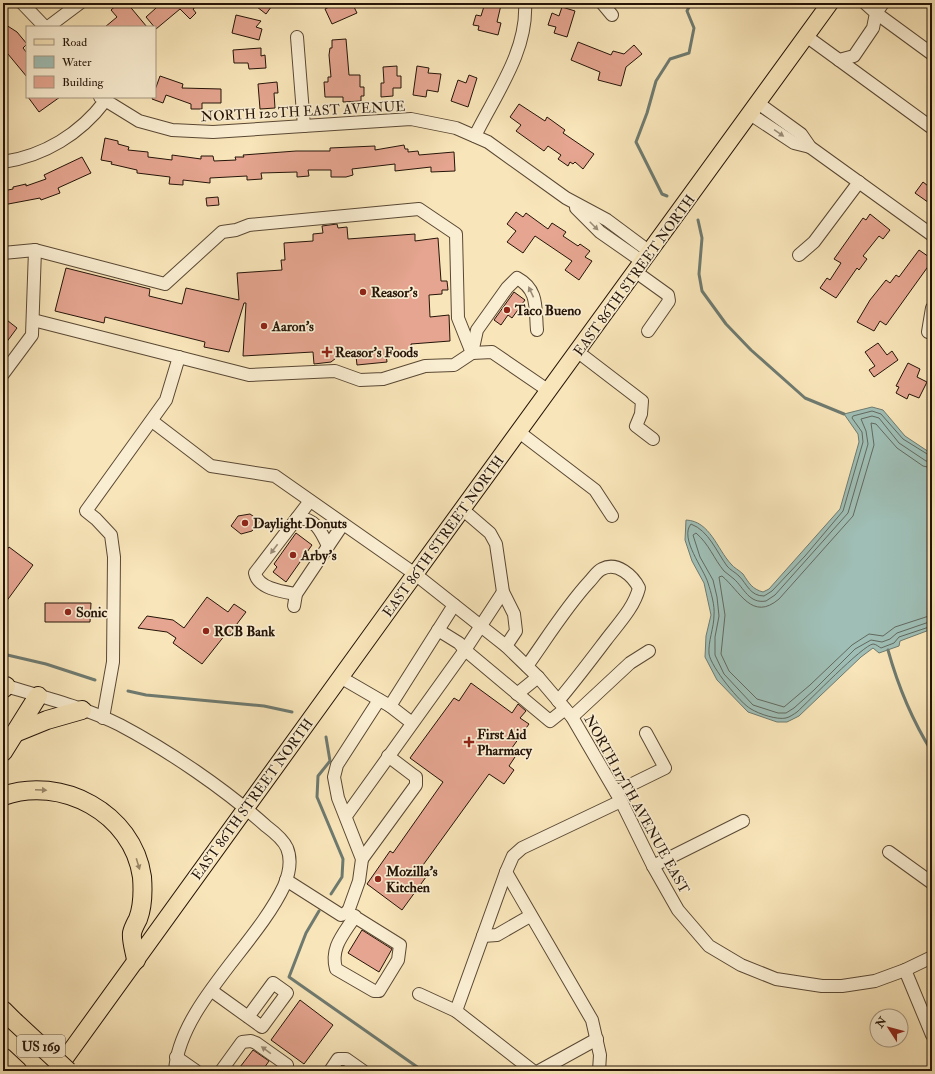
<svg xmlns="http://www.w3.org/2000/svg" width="935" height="1074" viewBox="0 0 935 1074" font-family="'IM FELL Double Pica',serif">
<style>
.water{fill:#9fbeb5;stroke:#6e7a70}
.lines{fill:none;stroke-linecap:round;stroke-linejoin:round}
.shore{stroke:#62695e;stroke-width:1}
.stream{stroke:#6e7a70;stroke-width:3}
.building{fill:#e5a590;stroke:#251408}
.minor-casing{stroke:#5a4834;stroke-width:14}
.major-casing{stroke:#251408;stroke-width:18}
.highway-casing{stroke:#251408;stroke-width:20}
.minor{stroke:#faeed2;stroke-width:12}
.major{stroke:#f8e5b9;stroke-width:16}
.highway{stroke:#f8e5b9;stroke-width:18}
.highway-bridge-casing{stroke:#251408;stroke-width:20;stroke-linecap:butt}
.highway-bridge{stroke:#f8e5b9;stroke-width:18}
.oneway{fill:#9a8c77}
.oneway2{fill:#998769}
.poi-dot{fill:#8f2418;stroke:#faeed2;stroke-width:1.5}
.labels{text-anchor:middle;stroke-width:3.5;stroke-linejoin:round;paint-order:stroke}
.shield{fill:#faeed2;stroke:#655545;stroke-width:1}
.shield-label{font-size:13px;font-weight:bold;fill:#251408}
.street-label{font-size:14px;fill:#251408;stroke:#faeed2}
.poi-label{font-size:14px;font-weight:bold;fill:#251408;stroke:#faeed2;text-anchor:start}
</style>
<rect width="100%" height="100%" fill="#f8e5b9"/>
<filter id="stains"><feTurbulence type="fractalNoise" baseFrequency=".005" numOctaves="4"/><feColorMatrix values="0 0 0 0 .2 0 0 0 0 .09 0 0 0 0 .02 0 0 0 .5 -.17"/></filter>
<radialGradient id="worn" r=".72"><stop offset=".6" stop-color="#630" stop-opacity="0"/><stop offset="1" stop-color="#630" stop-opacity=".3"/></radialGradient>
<path class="water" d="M872,407L883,410L905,436L932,454V629L900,641L899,646L879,653L873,648L861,657L799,716L787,722H777L748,712L717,680L705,657L706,636L711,615L704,583L692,561L685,540L686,520C710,521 717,549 731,564C734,568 739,570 743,574C749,583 752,589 763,592L769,589L840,509L859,442L858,434L844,414Z"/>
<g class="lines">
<g class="shore">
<path d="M932,457L903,439L881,414L872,411L853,416L852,418L862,432L863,442L843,511L805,556L772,591L764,596C750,596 747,584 739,576C735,572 730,570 727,566C716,551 709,531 691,524C679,538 704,569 708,583C711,592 715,606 714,615C714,628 708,641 709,654C711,667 740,703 751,709C759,714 777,720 786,718C790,717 794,714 797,712C808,702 863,645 873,644C876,644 879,647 881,648L894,643L899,637L932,626"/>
<path d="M932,462L926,461L899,443L879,418L872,416L861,419L866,431L868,444L848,513L775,595L766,601C749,604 744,588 734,579C731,576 727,574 724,571C714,559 709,544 696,533L693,535L700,557L713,580L717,597L719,616L715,637V655L724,674L753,705L778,713H786L794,708L814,690L855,649L871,640L882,642L890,639L897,633L932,621"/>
<path d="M932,468L923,466L897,448L876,424L871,423L874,445L853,516L779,599C752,622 740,591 722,576L719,577L725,615L721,654L729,671L757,699L784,707L810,685L852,645L869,634L883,636L895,627L932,615"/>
</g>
<g class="stream">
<path d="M667,196L662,194L636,142L647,113L656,81L670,59L689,53L694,28L687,11L691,3"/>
<path d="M698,220L702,238L699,274L702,291L726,324L751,350L805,398L844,414"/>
<path d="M888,650C898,686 912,720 932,752"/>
<path d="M3,654L46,664L95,680"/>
<path d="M128,691L146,695L264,706L292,712"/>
<path d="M326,737L330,761L318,776L317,797L343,859L342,877L331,894"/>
<path d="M319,911L306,933L289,977L423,1071"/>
</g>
</g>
<g class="building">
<path d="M119,3H127L147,27H105L117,17L111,10Z"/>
<path d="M152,3H200L193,9L196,13L190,19L180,9L156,29L146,17L156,8Z"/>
<path d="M252,3H274L266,14Z"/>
<path d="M327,3H352L357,13L332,24L325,9L329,7Z"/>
<path d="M485,3L501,5L497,22L501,23L498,35L478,30L479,26L473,25L476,15L481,16Z"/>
<path d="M562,7L575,11L567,37L554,33L556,27L548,25L552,13L559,16Z"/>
<path d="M236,15L261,21L256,27L262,29L259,40L232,33Z"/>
<path d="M3,23L17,32L27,44L23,48L27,53V77L3,48Z"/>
<path d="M346,39L349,75H360V87H364V96H361V101L343,102V97H325L324,82H328V77H331L329,55L330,48H332V40Z"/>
<path d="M578,42L611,55L613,51L624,54L634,45L642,54L626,67L621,86L598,80L600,72L571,60Z"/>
<path d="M261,48V56L265,55L266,68L249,69L248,63H234L233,50Z"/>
<path d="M397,66V76H401V88H393V96L381,97V83H384L383,67Z"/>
<path d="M417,66L429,68L428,73L441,74L438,92L427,90L426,97L413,95Z"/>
<path d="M469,75L477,78L468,107L451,101L458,80L466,83Z"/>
<path d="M160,76L183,84L182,88L221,89V103H202V109H191V104L166,95L163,103L152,99L153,97H155V90Z"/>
<path d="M277,82L278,93H274L275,108L260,109L258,84Z"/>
<path d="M28,97H60L39,112Z"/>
<path d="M519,104L545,121L547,117L565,130L563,133L594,154L583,169L575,162L573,164L570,162L568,166L558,159L561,155L548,146L544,151L516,131L521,125L510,117Z"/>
<path d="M105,138L118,141V144L129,147L128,150L148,152V157L172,160V155L201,159V156H213L214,161L236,160L235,157H244L243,155L296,151H330V148L375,146V150L404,145L405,149H408V152L418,151L419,155L454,152L455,171L431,172V167L395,171V164L352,169L353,175L346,177H331V170H308L309,176L297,177V172L261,173L262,179L247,180V176L210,178V183L183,180V185L169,184L170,177L137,173V170L111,164L112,162L101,160Z"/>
<path d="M82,157L91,173L58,188L60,193L41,200L40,198L3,205V191L13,189V187L26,184V186L46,179L44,175Z"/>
<path d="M923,182L932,189V205L915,193Z"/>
<path d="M218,197L219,205L207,206L206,198Z"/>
<path d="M516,212L523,217L526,213L548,229L552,223L566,232L563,236L578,246L580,244L590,251L585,257L592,261L579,280L565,270L572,261L535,236L523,253L507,242L516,231L507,224Z"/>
<path d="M870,214L890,230L883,239L879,236L863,256L867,259L859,270L857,268L836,298L820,288L827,278L830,280L841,263L834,259L863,218L866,220Z"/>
<path d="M337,224L338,228L347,227L348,239L415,234V241L438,238L441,281H447L448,290H442V294L429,295L430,317L449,315L450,341L411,344L412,352L386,354L387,362L357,365L356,356L336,358L331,362L314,364L313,352L243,356L246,303H244L229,352L204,347L205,342L105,317L104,323L55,311L66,268L150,289L149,296L182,304L186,288L239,300L237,273L282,270L281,260H285L284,243L313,241V234L323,233L322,226Z"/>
<path d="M919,250L932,259V261L886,325L880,321L874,331L857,322L870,300L886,280L890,283L896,275L899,277Z"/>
<path d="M514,292L525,300L512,318L508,315L501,325L494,320Z"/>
<path d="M3,317L17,328L3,347Z"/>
<path d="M878,343L887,355L892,351L898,360L874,377L869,370L875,366L865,352Z"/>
<path d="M908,363L920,369L917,377L927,382L919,398L909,394L907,399L896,393L899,387L896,386Z"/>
<path d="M250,514L260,521L252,531L241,534L231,526L238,516Z"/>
<path d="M296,533L312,545L286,582L273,572L277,567L274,564Z"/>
<path d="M9,547L33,565L3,606V555Z"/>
<path d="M207,597L228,612L234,604L246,612L227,637L225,635L202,664L173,643L176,638L167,632L138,628L147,616L173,620L184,628Z"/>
<path d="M45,603H91L90,622H45Z"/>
<path d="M471,683L512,713L518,704L526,711L520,718L529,724L509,752L515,757L509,766L514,770L504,784L489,774L418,872L426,877L402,910L367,884L390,851L393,853L443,782L410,758L454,698L459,701Z"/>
<path d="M362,930L392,949L379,972L348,953Z"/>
<path d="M300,1000L333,1025L304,1064L271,1040Z"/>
<path d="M253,1050L269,1061L262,1071H237Z"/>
</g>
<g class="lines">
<g class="minor-casing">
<g id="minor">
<path d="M22,3L45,27"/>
<path d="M602,3L612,15"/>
<path d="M883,3L876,13L932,54"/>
<path d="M48,27L80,3"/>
<path d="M806,36L839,60L854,56L873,28L876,13L865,3"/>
<path d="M297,37L304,126"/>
<path d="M839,60L932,128"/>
<path d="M100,97L139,121L172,130L213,132L411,119L456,128L488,142L566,198L607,220L650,252"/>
<path d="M758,103L801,134L810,147L932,235"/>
<path d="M750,114L794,143L810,147"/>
<path d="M475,136C495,95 528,51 525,3"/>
<path d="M3,162C44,156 80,134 105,101"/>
<path d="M576,208L600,232L643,262"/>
<path d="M3,253L35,250L165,284L222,232L236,230L249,225L419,209L456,234L458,318L472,353"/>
<path d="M799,255L814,242L859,182"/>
<path d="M636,272L668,295L669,301L648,331"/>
<path d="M33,320L249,375L335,371L360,380L383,379L425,366L454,365L472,353L492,352L549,391"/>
<path d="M928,332L932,308"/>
<path d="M578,352L642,401L641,414L636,426L653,439"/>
<path d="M472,353L477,330L507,288L517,278C539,290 535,308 537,330"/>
<path d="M3,374L32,335L35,250"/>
<path d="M152,421L211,466L275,476L415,574L506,646L538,677L572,717L621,801L653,866L678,910L709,946L741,965L776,979L822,986H842L875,981L905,970L932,957"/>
<path d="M519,432L595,490L612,516"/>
<path d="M462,509L490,533L496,544L503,592L514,614L516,631L506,646"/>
<path d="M297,518C315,518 321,531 328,546"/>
<path d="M296,594C284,592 258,589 255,573L310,501"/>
<path d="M294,606L296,594L343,524"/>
<path d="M438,630L459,643L465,650L503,592"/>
<path d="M527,666C547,638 566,607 589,582C593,578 597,571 602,569C617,561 633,576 639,588C634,608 618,624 606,640C590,661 575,681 558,701"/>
<path d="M340,677L390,706L454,605"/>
<path d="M3,685C42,697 84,707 120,725C169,751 225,789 266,826C274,832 283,839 287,848C292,860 289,874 284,886C257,944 179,1007 175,1071"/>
<path d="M517,694L538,677"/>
<path d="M390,706L412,723"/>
<path d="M572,717L630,663L649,651"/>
<path d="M103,718L113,662L114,557L111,535L96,519L86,511L166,400L179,357"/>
<path d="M616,792L665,768L646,733"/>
<path d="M346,816L465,650L550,721L565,709"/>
<path d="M889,852L932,883"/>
<path d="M362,859L416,785V777L413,775L388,756"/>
<path d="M653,866L743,821"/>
<path d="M506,872L592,1020L600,1055L599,1071"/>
<path d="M286,880L341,915L346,913L349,909L359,881L362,859L338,798L334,777L337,765L379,700"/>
<path d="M347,912L400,945L398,960L379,991H374L336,969C330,947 344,934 355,916"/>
<path d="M483,936L497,935L530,916"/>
<path d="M905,970L932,1035"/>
<path d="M212,991L262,1027L287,993L273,983L248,1017"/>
<path d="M419,994L456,1011L533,1071"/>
<path d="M456,1011L506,872L513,856L522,848L621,801"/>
<path d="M176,1057L196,1071"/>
<path d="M221,1071L242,1042L251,1041L256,1043L287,1065L282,1071"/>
<path d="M330,1071L338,1059H346L363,1071"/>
<path d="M539,1071L597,1039"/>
</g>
</g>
<g class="major-casing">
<path id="major" d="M56,1071L402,592L830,3"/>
</g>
<g class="highway-casing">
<g id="highway">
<path d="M3,689L6,686"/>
<path d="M15,733L47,720L82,710"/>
<path d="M3,752L38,696"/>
<path d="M3,796C61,775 133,813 142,877C143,890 143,906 138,919C136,923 133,928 132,933C131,941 135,952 136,960"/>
<path d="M3,1010L14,1021"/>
<path d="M3,1057L18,1071"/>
</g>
</g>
<use href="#minor" class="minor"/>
<use href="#major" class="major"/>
<use href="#highway" class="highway"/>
<g class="highway-bridge-casing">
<path id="highway-bridge" d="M14,1021L68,1071"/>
</g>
<use href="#highway-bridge" class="highway-bridge"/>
</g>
<defs><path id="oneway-solid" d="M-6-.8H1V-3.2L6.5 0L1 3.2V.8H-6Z"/></defs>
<g class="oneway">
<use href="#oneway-solid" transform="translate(779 133) rotate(35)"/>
<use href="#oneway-solid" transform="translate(594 226) rotate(45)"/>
<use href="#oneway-solid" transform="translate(531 292) rotate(-115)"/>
<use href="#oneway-solid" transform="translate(274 549) rotate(127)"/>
<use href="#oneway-solid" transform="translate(266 1050) rotate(-144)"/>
</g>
<g class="oneway2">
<use href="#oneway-solid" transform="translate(41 790) rotate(3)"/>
<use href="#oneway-solid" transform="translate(138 864) rotate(73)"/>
</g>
<g class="poi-dot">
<circle cx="363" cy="292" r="4"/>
<circle cx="507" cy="310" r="4"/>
<circle cx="264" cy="326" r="4"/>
<path d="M325 346h4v4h4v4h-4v4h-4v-4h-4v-4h4z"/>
<circle cx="245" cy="523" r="4"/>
<circle cx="293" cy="555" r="4"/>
<circle cx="68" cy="612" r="4"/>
<circle cx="206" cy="631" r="4"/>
<path d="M467 736h4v4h4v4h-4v4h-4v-4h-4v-4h4z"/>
<circle cx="378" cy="879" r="4"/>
</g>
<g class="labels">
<rect class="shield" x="17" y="1035" width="48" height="22" rx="3"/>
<g class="shield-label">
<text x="41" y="1051">US 169</text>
</g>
<g class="street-label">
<text transform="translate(303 111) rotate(-3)" y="5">NORTH 120TH EAST AVENUE</text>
<text transform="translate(634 275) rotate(-54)" y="5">EAST 86TH STREET NORTH</text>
<text transform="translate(443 536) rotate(-54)" y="5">EAST 86TH STREET NORTH</text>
<text transform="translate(252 799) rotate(-54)" y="5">EAST 86TH STREET NORTH</text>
<text transform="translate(637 804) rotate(61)" y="5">NORTH 117TH AVENUE EAST</text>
</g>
<g class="poi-label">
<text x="371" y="297">Reasor's</text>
<text x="515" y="315">Taco Bueno</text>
<text x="272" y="331">Aaron's</text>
<text x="335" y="357">Reasor's Foods</text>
<text x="253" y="528">Daylight Donuts</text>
<text x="301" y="560">Arby's</text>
<text x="76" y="617">Sonic</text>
<text x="214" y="636">RCB Bank</text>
<text x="477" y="739">First Aid<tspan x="477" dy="16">Pharmacy</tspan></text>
<text x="386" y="876">Mozilla's<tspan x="386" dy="16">Kitchen</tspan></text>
</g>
</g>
<rect width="935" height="1074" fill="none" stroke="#f8e5b9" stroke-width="16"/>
<rect x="4" y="4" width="927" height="1066" fill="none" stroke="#251408" stroke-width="2"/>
<rect x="8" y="8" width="919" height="1058" fill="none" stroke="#251408"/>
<rect x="26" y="26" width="130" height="72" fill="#faeed2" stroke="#a59781"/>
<rect x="34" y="39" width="20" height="6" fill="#f8e5b9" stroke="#a59781"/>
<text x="62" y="46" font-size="12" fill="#251408">Road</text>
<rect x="34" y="56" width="20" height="12" fill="#9fbeb5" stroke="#a59781"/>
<text x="62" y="66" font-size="12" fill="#251408">Water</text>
<rect x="34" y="76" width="20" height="12" fill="#e5a590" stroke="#a59781"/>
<text x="62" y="86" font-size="12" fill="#251408">Building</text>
<g transform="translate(889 1028) rotate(306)"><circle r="19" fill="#faeed2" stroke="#a59781"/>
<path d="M0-3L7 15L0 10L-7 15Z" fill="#8f2418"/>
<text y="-6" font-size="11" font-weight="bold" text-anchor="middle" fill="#251408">N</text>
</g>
<rect width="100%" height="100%" filter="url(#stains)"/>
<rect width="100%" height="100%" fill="url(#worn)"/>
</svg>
